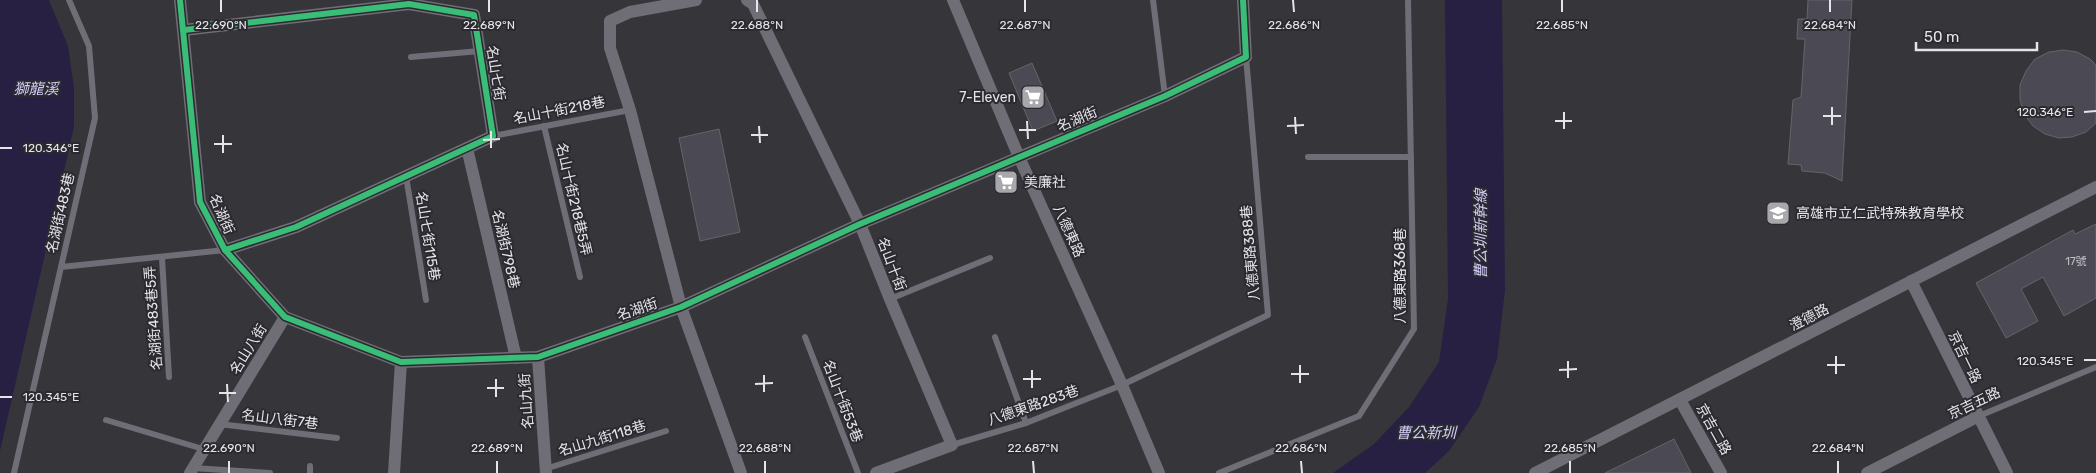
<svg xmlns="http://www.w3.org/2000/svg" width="2096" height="473" viewBox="0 0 2096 473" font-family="Rubik,'Noto Sans TC',sans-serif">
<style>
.water{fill:#272042}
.building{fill:#4b4a54;stroke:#656468}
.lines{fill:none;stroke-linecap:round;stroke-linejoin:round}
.service{stroke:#6f6e76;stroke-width:6}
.minor{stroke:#6f6e76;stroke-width:12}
.cycleway-casing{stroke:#2b2a30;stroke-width:9}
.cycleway{stroke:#3abd76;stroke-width:6}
.ticks{fill:none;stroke:#e5e4e8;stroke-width:2}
.labels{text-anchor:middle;stroke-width:4;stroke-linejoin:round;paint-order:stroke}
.number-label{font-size:11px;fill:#bebec3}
.street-label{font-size:14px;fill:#e5e4e8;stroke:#2b2a30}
.poi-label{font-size:14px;fill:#e5e4e8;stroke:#2b2a30;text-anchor:start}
.water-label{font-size:15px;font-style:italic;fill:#d0cbf6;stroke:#2b2a30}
.ticks-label{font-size:12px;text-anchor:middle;fill:#e5e4e8;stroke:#2b2a30;stroke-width:4;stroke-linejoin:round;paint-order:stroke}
</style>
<rect width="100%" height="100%" fill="#36353a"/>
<g class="water">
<path d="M0,0H49L68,46L74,88V127L0,451Z"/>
<path d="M1445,0H1502L1505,290L1497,359L1479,407L1449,451L1425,473H1333L1374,444L1409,407L1439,362L1448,299Z"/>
</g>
<g class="building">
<path d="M1808,0H1852L1842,181L1825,173L1802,171L1801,165L1788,164L1793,100L1801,97L1805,39H1797L1798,19H1807Z"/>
<path d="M2063,50L2077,52L2090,59L2096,65V123L2086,132L2072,137L2059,138L2045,134L2033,126L2024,114L2020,100V85L2026,71L2035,59L2049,52Z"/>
<path d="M1032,63L1057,121L1033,131L1009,73Z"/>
<path d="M719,129L740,232L700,241L679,138Z"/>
<path d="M2096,224V298L2064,316L2043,277L2021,289L2038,321L2006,338L1976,283L2073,230L2075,234Z"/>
<path d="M1674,439L1691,473H1605Z"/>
</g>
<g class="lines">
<g class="service">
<path d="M69,0L89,46L95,118L61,267L225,250"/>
<path d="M1153,0L1165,96"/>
<path d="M411,57L480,51"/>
<path d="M544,126L580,277"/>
<path d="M493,136L630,110"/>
<path d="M1308,157H1411"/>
<path d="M406,176L426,300"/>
<path d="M162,258L169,377"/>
<path d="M890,299L990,258"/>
<path d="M805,337L858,473"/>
<path d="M995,337L1026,423"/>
<path d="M1979,416L2096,367"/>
<path d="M106,420L203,449"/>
<path d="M219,424L337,438"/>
<path d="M952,445L1026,423L1122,385L1268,315L1246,57"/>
<path d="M193,468L270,473"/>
<path d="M545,469L666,431"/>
<path d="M14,473L61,267"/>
<path d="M310,473V466"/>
<path d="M1219,473L1359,416L1414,329L1408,0"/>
</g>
<g class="minor">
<path d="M180,0L200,202L225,250L285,317L401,362L538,357L681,307L860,224L1165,96L1246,57L1243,0"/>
<path d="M696,0L630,12L610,21V48L630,110L681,307L741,473"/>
<path d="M747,0L753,4L860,224L890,299L952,445L876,473"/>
<path d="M953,0L1019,157L1122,385L1159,473"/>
<path d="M184,30L409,4L474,15L493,136L296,227L225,250"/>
<path d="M467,148L516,358"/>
<path d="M1911,281L2007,473"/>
<path d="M538,357L546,473"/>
<path d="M1680,400L1721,473"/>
<path d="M190,473L285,317"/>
<path d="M394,473L401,362"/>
<path d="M1535,473L2096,187"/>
<path d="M1867,473L1977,417"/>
</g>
<g class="cycleway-casing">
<g id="cycleway">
<path d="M180,0L200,202L225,250L285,317L401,362L538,357L681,307L860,224L1165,96L1246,57L1243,0"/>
<path d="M184,30L409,4L474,15L493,136L296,227L225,250"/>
</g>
</g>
<use href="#cycleway" class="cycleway"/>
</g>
<path class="ticks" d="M221,0V12M489,0V12M757,0V12M1025,0V12M1293,0L1294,12M1562,0V12M1830,0V12M1832,107V125M1564,112V129M2084,112L2096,111M1823,116H1841M1295,117L1296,134M1027,121L1028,139M1555,121H1572M759,126L760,143M1287,126L1304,125M1019,130H1036M491,131V148M223,135V153M751,135H768M483,140L500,139M214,144H232M0,148H12M1836,356V374M2084,360H2096M1568,361V378M1300,365V383M1827,365H1845M1032,370V388M1559,370L1577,369M1291,374H1309M764,375V392M496,379V397M1023,379H1041M227,384L228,402M755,384L773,383M487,388H504M219,393H236M0,397H12M229,461V473M497,461V473M765,461V473M1033,461L1034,473M1301,461L1302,473M1570,461V473M1838,461V473"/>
<defs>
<g id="supermarket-square" transform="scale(1.25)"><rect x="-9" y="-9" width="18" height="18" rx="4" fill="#a8a7ab" stroke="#2b2a30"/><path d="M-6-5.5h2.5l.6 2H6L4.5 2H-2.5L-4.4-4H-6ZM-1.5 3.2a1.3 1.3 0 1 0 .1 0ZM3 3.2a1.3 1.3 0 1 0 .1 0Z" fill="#fff"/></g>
<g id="school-square" transform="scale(1.25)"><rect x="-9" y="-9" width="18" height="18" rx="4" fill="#a8a7ab" stroke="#2b2a30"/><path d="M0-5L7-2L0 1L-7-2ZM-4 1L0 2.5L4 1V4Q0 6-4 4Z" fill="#fff"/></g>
</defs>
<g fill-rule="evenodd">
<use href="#supermarket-square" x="1033" y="97"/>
<use href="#supermarket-square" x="1006" y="182"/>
<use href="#school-square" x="1778" y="213"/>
</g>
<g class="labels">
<g class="number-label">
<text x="2076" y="265">17號</text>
</g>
<g class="street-label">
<text transform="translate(496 73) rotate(81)" y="5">名山七街</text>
<text transform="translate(559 110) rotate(-11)" y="5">名山十街218巷</text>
<text transform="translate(1077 119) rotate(-23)" y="5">名湖街</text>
<text transform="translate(574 199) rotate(77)" y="5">名山十街218巷5弄</text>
<text transform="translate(60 213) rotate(-77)" y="5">名湖街483巷</text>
<text transform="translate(222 214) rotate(66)" y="5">名湖街</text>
<text transform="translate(1069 231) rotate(66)" y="5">八德東路</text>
<text transform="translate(428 236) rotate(81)" y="5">名山七街115巷</text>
<text transform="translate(506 249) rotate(77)" y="5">名湖街798巷</text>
<text transform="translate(1250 253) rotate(-95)" y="5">八德東路388巷</text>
<text transform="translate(892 264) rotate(69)" y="5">名山十街</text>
<text transform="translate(1400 276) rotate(-90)" y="5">八德東路368巷</text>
<text transform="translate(637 309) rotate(-19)" y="5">名湖街</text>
<text transform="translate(1809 317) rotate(-27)" y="5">澄德路</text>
<text transform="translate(153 318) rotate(-94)" y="5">名湖街483巷5弄</text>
<text transform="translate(248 349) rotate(-58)" y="5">名山八街</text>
<text transform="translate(1965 357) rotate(64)" y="5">京吉一路</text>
<text transform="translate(526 401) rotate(-94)" y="5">名山九街</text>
<text transform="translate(843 401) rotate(69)" y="5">名山十街53巷</text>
<text transform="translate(1974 403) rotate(-25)" y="5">京吉五路</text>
<text transform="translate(1033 405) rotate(-19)" y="5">八德東路283巷</text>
<text transform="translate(280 419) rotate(7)" y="5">名山八街7巷</text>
<text transform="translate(1714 429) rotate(61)" y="5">京吉二路</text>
<text transform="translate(602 438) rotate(-17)" y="5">名山九街118巷</text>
</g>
<g class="poi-label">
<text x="1016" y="102" text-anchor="end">7-Eleven</text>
<text x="1024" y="187">美廉社</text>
<text x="1796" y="218">高雄市立仁武特殊教育學校</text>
</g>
<g class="water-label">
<text x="36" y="94">獅龍溪</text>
<text transform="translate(1481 234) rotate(-90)" y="5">曹公圳新幹線</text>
<text x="1426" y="438">曹公新圳</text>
</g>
</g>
<g class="ticks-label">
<text x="221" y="29">22.690°N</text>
<text x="489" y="29">22.689°N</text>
<text x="757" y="29">22.688°N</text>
<text x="1025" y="29">22.687°N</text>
<text x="1294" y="29">22.686°N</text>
<text x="1562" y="29">22.685°N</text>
<text x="1830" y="29">22.684°N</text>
<text x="2045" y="116">120.346°E</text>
<text x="51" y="152">120.346°E</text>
<text x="2045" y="365">120.345°E</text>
<text x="51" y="401">120.345°E</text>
<text x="229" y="452">22.690°N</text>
<text x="497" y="452">22.689°N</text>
<text x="765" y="452">22.688°N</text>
<text x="1033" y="452">22.687°N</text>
<text x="1301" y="452">22.686°N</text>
<text x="1570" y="452">22.685°N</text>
<text x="1838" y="452">22.684°N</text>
</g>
<path d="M1916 42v8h121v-8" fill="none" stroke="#e5e4e8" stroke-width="2.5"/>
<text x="1924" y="42" font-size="15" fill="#e5e4e8" stroke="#2b2a30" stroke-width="4" paint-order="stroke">50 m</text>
</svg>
